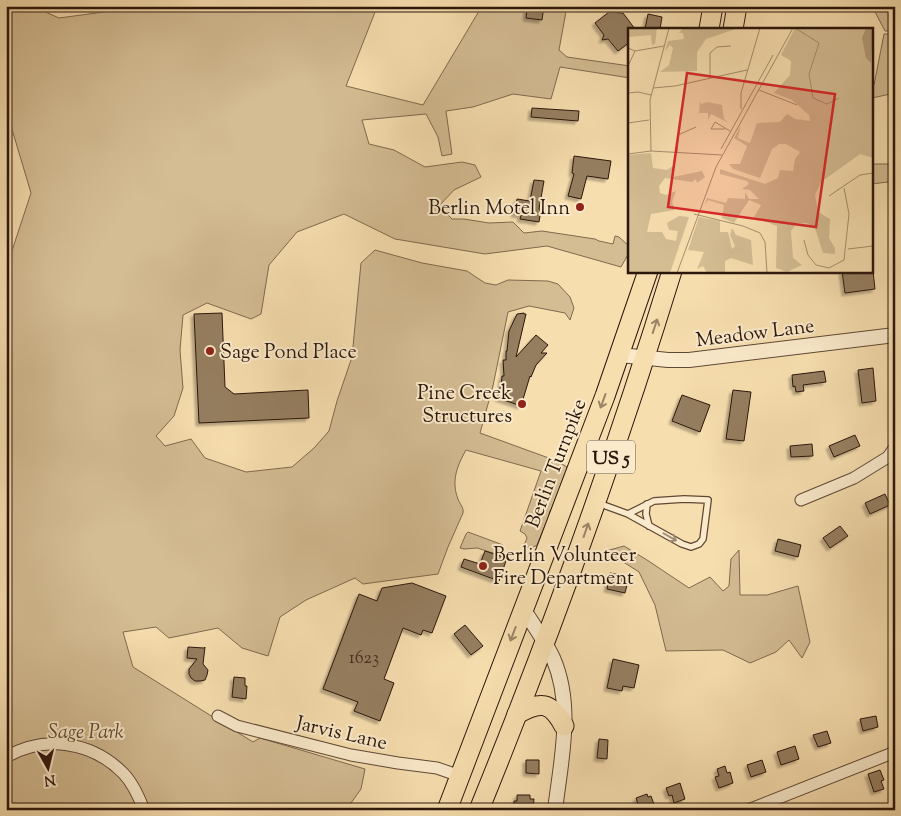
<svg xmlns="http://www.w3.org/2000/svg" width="901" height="816" viewBox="0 0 901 816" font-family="'Sorts Mill Goudy',serif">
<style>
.green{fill:#d4bc93;stroke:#80694f}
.building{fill:#957e60;stroke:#2b160b;filter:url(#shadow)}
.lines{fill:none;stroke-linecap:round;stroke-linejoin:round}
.service-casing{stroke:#5e4834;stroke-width:8}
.minor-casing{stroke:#5e4834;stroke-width:13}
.tertiary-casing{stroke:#5e4834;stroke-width:16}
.trunk-casing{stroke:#2b160b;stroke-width:21}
.service{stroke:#faeacb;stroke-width:5.5}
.minor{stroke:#faeacb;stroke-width:11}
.tertiary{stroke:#faeacb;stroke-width:14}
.trunk{stroke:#f7deaf;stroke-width:19}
.oneway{stroke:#9b8465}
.oneway2{stroke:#9d8b75}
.poi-dot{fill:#8f2418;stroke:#faeacb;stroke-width:2}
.labels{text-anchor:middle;stroke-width:4;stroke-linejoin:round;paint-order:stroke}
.number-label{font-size:18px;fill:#463020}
.shield{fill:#faeacb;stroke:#695645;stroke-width:1}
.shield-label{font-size:19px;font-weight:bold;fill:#2b160b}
.poi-label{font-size:20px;fill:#2b160b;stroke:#faeacb;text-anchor:end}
.street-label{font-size:20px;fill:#2b160b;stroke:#faeacb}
.park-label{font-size:20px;font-style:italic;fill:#5e4834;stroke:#faeacb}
.inset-road{fill:none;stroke:#a58e6d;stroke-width:1}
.view{fill:#d62828;fill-opacity:0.15;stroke:#d62828;stroke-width:2.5}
.inset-edge{fill:none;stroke:#2b160b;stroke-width:2.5}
</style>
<defs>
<filter id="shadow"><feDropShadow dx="-3" dy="3" stdDeviation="1" flood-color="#0004"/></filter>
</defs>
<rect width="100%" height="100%" fill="#f7deaf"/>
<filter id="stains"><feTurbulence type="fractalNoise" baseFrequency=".004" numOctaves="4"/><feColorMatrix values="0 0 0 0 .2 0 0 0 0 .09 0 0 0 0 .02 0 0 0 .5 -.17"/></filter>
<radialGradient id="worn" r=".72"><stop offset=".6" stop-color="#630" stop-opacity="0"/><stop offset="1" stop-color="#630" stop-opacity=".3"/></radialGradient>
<g class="green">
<path d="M6,6H32L59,18L119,10L121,6L377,7L346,86L423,105L482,6H567L559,50L567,57L630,66V78L560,67L551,99L513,94L473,107L446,111L452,154L442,156L438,137L426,114L362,120L369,144L394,150L425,167L462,162L475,165L481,177L454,190L439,206L452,219H464L489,223L513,222L524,233L542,231L595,239L599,241L613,244L615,236L619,237L630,247V251L621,267L547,246L485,254L395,239L344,214L297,232L269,265L261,314L251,319L207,303L183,315L180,350L183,388L174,416L156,436L165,446L191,439L205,458L246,472L292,467L314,448L329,431L337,401L352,357L361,263L375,250L422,263L467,271L485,283L496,285L508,280L548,281L558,284L570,297L574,308L570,320L565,313L529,306L508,312L493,386L480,433L557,461L567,467C565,478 560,495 554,505C552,509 549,510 549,516L537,545L532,548L521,546L525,543L527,538L525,534L520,531L541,471L466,450C457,466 451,481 458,499C460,505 464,507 463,513L448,547L438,574L363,584L355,578L306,600L280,617L268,656L242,648L218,628L169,638L156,627L123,632L133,667L253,742L260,738L365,769L361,789L346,810H6V269L31,193L6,109Z"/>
<path d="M872,6H895V31H885Z"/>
<path d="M884,34H895V93L872,98V86L874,85Z"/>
<path d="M895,161V181L872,184V164H890Z"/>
<path d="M468,532L503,545L499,555L477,548L464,549L460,548L466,534Z"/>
<path d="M624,546L647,560L689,588L710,577L723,591L729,586L731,559L739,550L740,595H767L798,586L810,642L802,658L789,640L776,652L750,663L723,650L666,651L655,605L639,572L606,551Z"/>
</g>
<g class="building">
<path d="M534,6H544L542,20L526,18L527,9L534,10Z"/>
<path d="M609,12L623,13L635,29H630V42L618,51L608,39L602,40L604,35L595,23Z"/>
<path d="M648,14L662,17L660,29H645Z"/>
<path d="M532,108L579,111L578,121L531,117Z"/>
<path d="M574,156L611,161L608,179L587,176L581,199L568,196L574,174L572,173Z"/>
<path d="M534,180L544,181L539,209L541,210L539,222L520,219L521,215L514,214L517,199L530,201Z"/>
<path d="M842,271H873L875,289L845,293Z"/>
<path d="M222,313L225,387L234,394L308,390L309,418L199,423L194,314Z"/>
<path d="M524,313V314H526L516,357L536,335L548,345L541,353H547L536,365L531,377L530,376L521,406L498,398L499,388H501L502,376H504L503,360H506V351H507L509,331L517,314Z"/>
<path d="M873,368L876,401L862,403L858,370Z"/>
<path d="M824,371L826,382L803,385L804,391L796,392L795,386L793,387L792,375Z"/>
<path d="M733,390L751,392L744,441L726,439Z"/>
<path d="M682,395L710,405L700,432L672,421Z"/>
<path d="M855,435L860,446L834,457L829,446Z"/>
<path d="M812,444L813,456L791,457L790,446Z"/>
<path d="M885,494L890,505L870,514L865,503Z"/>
<path d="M840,526L848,536L830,548L823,538Z"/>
<path d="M778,539L801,545L798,557L775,551Z"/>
<path d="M485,551L507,558L499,581L461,567L464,559L480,564Z"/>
<path d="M610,573L629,577L625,593L607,589Z"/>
<path d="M412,583L446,596L432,633L423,630L421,635L403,628L384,679L394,683L380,721L354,711L358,702L323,689L359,594L377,601L382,588Z"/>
<path d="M465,625L483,646L471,655L454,634Z"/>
<path d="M188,647L204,648L205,647L203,664L208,670L207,675L205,680L200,681H195L191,678L189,674V669L197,659L187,658Z"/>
<path d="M613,659L639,665L634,688L623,686L622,691L607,688Z"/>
<path d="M234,677L245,678V686H247L246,699L232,697Z"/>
<path d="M876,716L878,727L863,731L860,719Z"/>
<path d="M827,731L831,743L818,747L813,735Z"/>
<path d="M599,739L608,740L607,759L597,758Z"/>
<path d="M795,746L799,759L781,765L777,752Z"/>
<path d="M526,760H539V774L526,773Z"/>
<path d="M762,760L766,772L751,777L747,765Z"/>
<path d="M725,766L727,773L730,772L733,783L719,788L715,777L719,776L717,769Z"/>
<path d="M880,770L884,780L881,781L884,789L874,792L868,774Z"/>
<path d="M680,783L685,799L674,803L672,795L669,796L666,788Z"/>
<path d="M647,794L648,797L651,796L656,810H640L636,798Z"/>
<path d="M517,795H530V799H534L533,809L514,810V801H517Z"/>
</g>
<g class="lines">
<g class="service-casing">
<g id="service">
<path d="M598,503L628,514L682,544L691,547L699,544L703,539L708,500L684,499L654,501L628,514"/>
<path d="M647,504L646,514L649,526"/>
</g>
</g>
<g class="minor-casing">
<g id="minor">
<path d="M801,500L854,478L888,457L895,447"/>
<path d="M218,716L237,726L351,755L398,763L437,768L460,776"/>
<path d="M6,757C45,735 91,741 123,773C133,783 139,797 144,810"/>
<path d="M748,810L895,752"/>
</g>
</g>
<g class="tertiary-casing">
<g id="tertiary">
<path d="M620,355L668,360H689L895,335"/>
<path d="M523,609C534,625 545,641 553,658C574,706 561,760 555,810"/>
</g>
</g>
<g class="trunk-casing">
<g id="trunk">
<path d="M709,29L713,6"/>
<path d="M733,29L737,6"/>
<path d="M517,714C540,701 551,701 564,726"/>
<path d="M447,810L605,396L648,271"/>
<path d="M479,810C551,633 616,453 672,271"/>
</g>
</g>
<use href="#service" class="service"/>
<use href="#minor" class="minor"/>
<use href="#tertiary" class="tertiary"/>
<use href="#trunk" class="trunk"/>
</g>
<defs><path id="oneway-shaft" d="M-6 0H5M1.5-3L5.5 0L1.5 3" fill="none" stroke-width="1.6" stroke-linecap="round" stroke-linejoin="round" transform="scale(1.25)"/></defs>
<g class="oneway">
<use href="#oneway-shaft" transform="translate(655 326) rotate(-72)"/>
<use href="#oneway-shaft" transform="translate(603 401) rotate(110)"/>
<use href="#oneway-shaft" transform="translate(586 530) rotate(-71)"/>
<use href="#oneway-shaft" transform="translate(513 634) rotate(111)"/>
</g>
<use class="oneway2" href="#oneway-shaft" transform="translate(670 537) rotate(30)"/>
<g class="poi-dot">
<circle cx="580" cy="207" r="5"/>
<circle cx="210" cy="351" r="5"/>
<circle cx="522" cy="404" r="5"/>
<circle cx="483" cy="566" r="5"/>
</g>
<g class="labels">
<g class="number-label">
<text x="364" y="663">1623</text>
</g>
<rect class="shield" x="587" y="440.5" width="48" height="33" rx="4"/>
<g class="shield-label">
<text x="611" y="464">US 5</text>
</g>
<g class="poi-label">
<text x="570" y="214">Berlin Motel Inn</text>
<text x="220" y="358" text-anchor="start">Sage Pond Place</text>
<text x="512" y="399">Pine Creek<tspan x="512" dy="23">Structures</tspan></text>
<text x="493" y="561" text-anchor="start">Berlin Volunteer<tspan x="493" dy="23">Fire Department</tspan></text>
</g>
<g class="street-label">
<text transform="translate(755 332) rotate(-7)" y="7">Meadow Lane</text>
<text transform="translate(555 463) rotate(-69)" y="7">Berlin Turnpike</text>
<text transform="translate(342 732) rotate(13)" y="7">Jarvis Lane</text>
</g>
<g class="park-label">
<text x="86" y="738">Sage Park</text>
</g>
</g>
<g transform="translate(628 28)">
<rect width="245" height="245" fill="#f7deaf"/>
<path d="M0,0H29L27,16L24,17L23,7L1,9ZM55,0H111L78,11L69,24V43L32,44L41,37L45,20L42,17L37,23L40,13L56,11L55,5H51ZM167,0H245V130L232,126L193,154L187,167L190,184L202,191L201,210L207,220V226L195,225L187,200L179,195H169L163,203L165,230L174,237L159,244L148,240L149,198L126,189L133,177L121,172L106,195L94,190L96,177L80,172L77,177L79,170L98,175L100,170L117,171V164L121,171H131L122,162L114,161L121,156L119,153L92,146V141L137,156L150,150L152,142L165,143L167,131L172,124L158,116H151L144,121L132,150L105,141L101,136H112L119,118L106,110L113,97L110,110L122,115L129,95L152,94L159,86L167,91L182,93L181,87L164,72L146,65L162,47L163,33L153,27ZM72,73L73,76L80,74L94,77L96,91L101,95L83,86L80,92V85H71ZM23,125L25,140L39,142L46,137L48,126L45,149L74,143L77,149L69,155L68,151L64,154L37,150L31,158L32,165L38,167L48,163L44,174L47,182L23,186L19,204H34L38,211L48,213L50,203L41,202L39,195L51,188L61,189L42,245H0V127ZM71,189L92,193V204H100L104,221L107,218L102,207L104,200L108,207L123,212L125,237L103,230L97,233V245H79L75,238L69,241L76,224L60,222Z" fill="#d4bc93"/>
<path d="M238,0H245L243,35L238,30L234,10Z" fill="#b29a77"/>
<path class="inset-road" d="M167,0L191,15L181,46L185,70L199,76L211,70M0,20L7,23L36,18M0,38L7,23M82,50V25L89,19L103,18M25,60L47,58L119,42M131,62L169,77M0,65L10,64L23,67M113,81V65L132,0M0,95L21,92M97,101H83L87,94L102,103M93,121L145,27M23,123L22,72L41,0M49,124L50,107L68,99M0,126L23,123L94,127M201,168L232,147L245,145M66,186L115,198L132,205L137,214L139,245M176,212L180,227L188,237L201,240L216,232L221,186L216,160M220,221L245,218M49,245L88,139L165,0"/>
<path class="view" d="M59,45L207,66L188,199L40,179Z"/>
<rect width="245" height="245" class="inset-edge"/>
</g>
<rect width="901" height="816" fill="none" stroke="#f7deaf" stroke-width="25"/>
<rect x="8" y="8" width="886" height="801" fill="none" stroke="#2b160b" stroke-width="2.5"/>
<rect x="12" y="12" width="876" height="791" fill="none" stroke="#2b160b"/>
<g transform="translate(48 768) rotate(172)" stroke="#faeacb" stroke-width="4" paint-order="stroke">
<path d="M0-4L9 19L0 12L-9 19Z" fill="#2b160b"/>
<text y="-8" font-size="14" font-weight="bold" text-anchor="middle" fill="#2b160b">N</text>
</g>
<rect width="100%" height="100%" filter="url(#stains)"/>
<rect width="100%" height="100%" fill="url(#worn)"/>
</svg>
